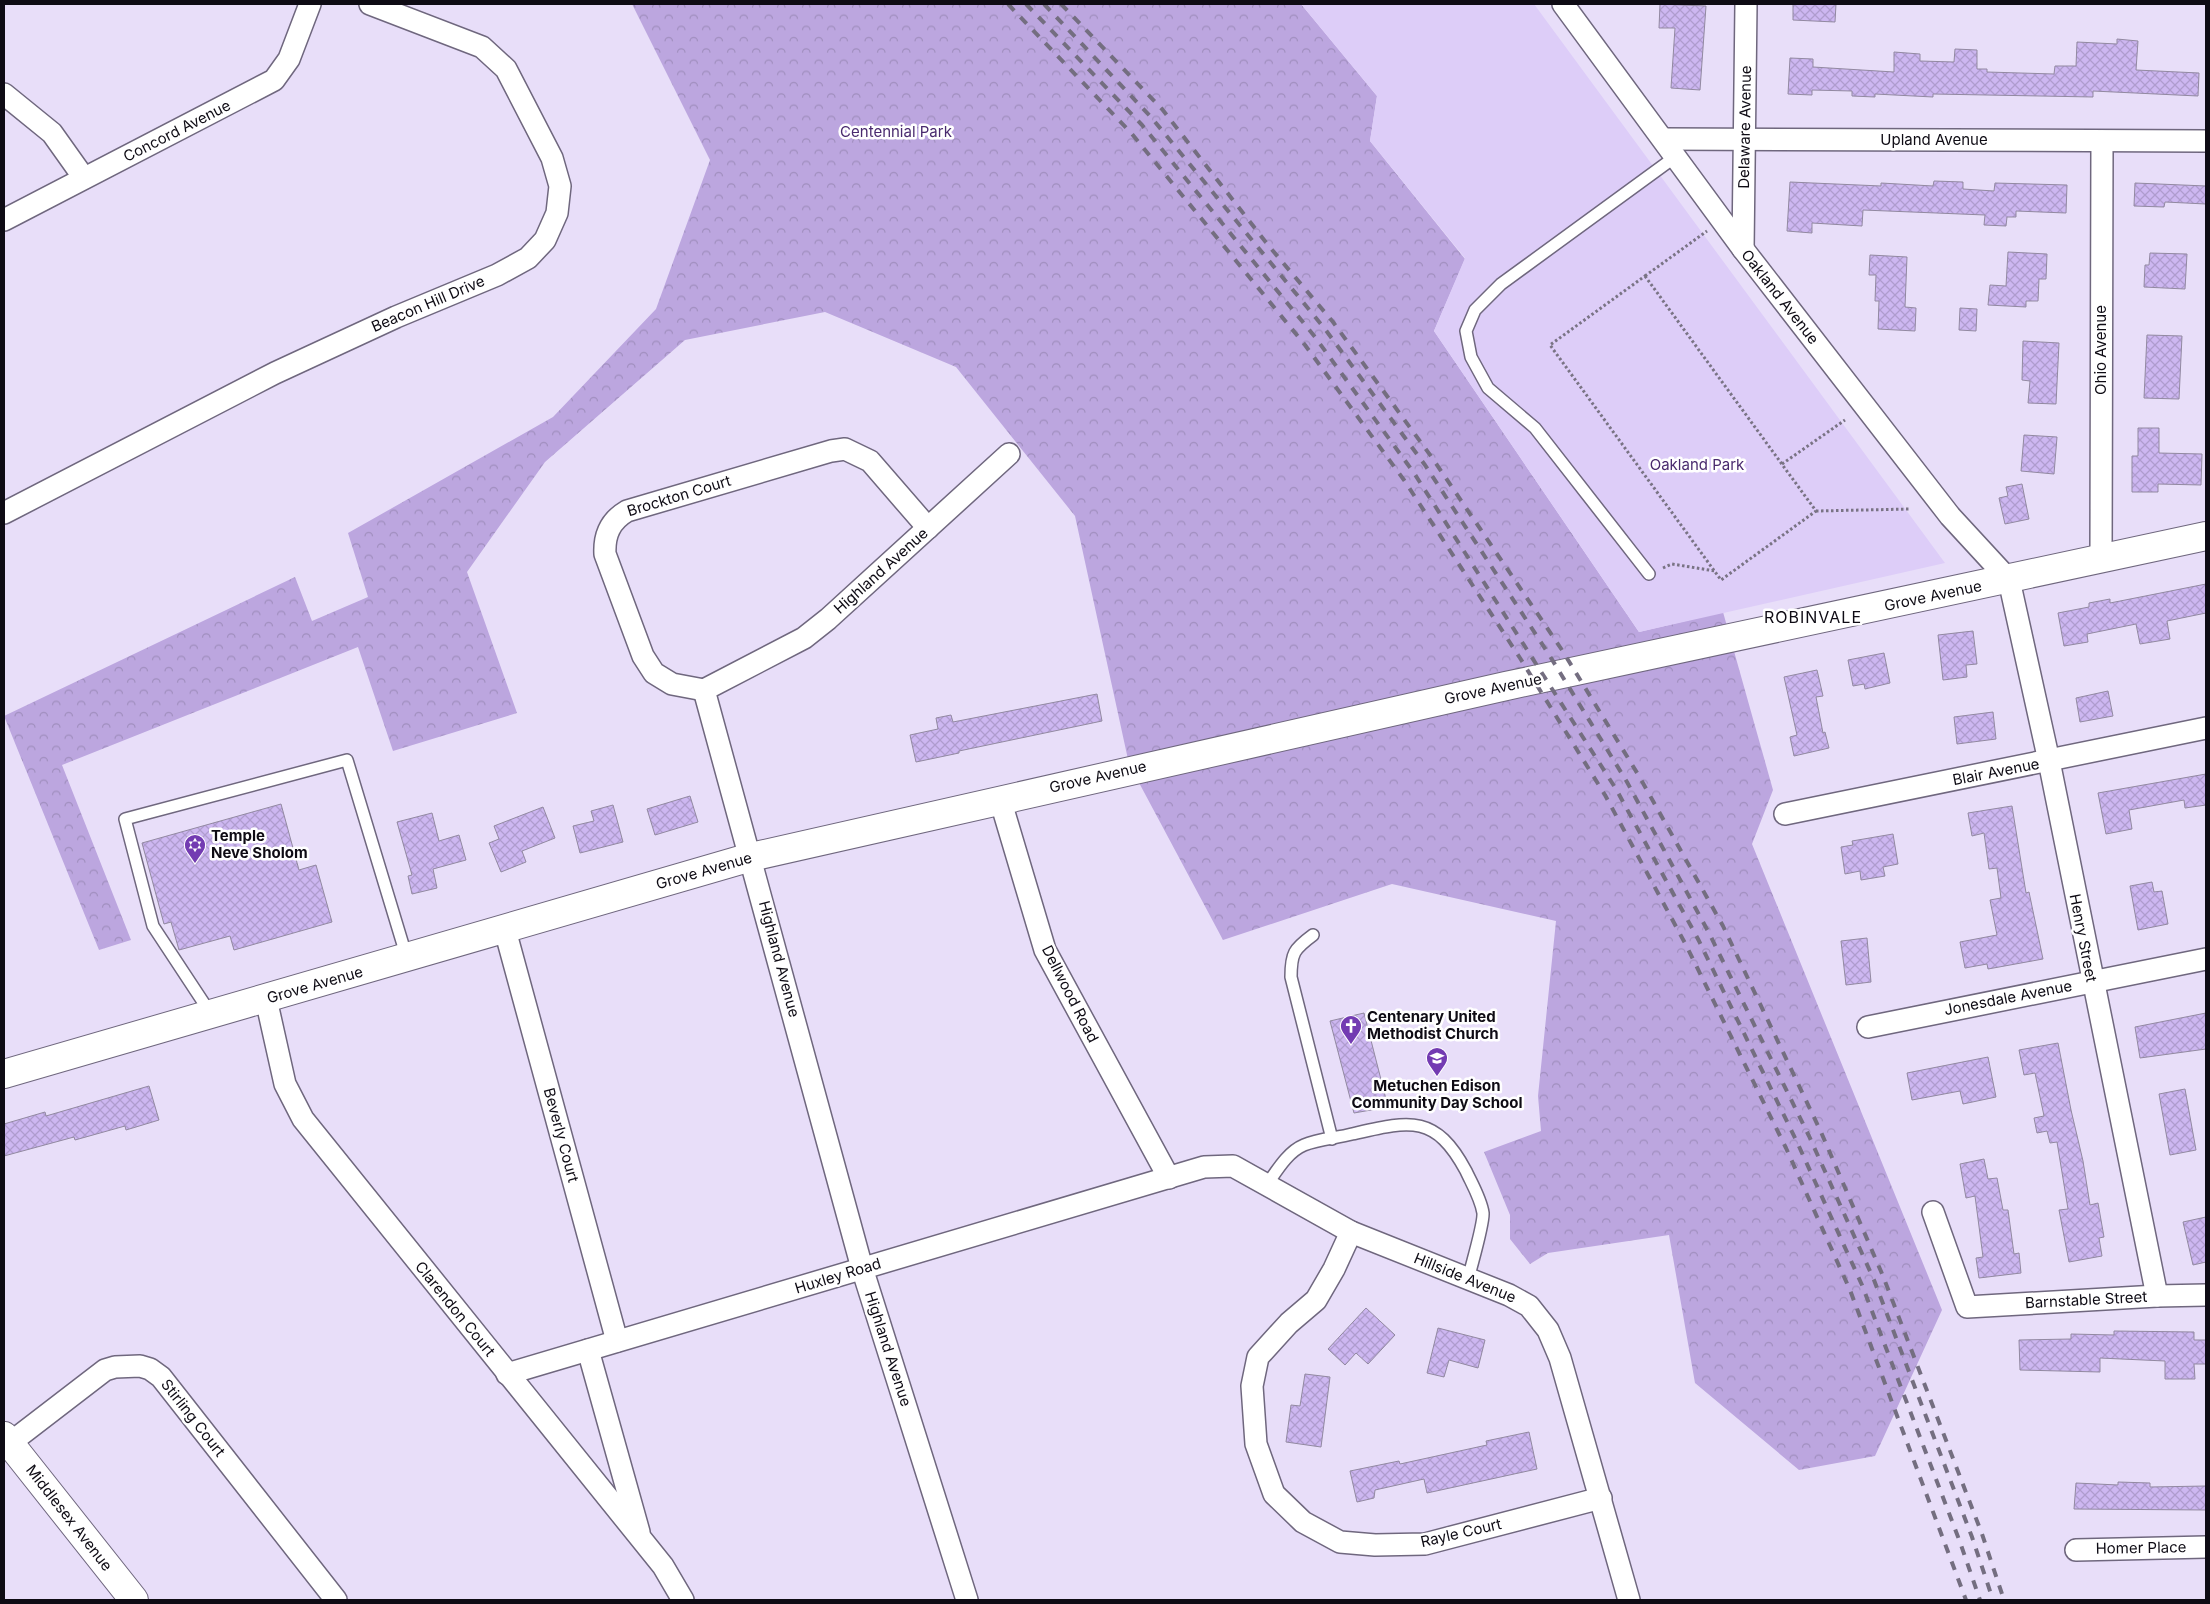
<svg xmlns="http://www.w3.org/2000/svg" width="2210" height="1604" viewBox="0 0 2210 1604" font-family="Inter,sans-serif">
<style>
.forest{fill:url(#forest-crowns)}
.park{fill:#ddcdf8}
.building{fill:url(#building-cross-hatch);stroke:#9289a1}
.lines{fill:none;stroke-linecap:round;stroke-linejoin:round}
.service-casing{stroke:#6f677e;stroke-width:14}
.minor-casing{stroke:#6f677e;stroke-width:24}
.tertiary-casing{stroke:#6f677e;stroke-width:30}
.secondary-casing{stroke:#6f677e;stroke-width:30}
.path{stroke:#797384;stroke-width:3;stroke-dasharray:2.5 2.5;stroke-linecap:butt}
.service{stroke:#fff;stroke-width:11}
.minor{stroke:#fff;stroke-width:21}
.tertiary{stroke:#fff;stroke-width:28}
.secondary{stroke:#fff;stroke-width:28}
.rail{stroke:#746e80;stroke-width:4;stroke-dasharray:9 9;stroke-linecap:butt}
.labels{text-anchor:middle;stroke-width:5;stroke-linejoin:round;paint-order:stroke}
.street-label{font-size:15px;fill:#0e0b14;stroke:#fff}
.park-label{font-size:15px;fill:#492a6e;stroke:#fff}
.poi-label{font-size:15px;font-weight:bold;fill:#0e0b14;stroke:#fff;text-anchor:start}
.neighbourhood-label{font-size:16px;letter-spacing:1px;fill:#0e0b14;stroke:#fff}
</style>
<defs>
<pattern id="forest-crowns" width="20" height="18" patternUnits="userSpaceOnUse" patternTransform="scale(1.25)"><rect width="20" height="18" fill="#bca6df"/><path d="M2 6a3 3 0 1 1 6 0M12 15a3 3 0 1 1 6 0" fill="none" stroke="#a08ebe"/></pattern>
<pattern id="building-cross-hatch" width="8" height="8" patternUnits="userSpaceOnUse" patternTransform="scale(1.25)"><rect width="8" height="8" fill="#cdb7f1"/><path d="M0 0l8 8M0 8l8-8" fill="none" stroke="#af9cce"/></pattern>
</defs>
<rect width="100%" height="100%" fill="#e8def9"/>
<path class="forest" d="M632,4H1301L1377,96L1370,141L1465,259L1434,331L1639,632L1723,612L1773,790L1752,844L1942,1310L1875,1456L1799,1470L1695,1383L1669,1235L1548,1253L1530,1264L1510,1239V1215L1484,1152L1541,1131L1538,1096L1556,921L1392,884L1223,940L1129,764L1075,516L956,367L825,312L685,340L545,462L467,572L517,713L393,751L358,647L62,765L131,940L99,950L4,716L295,577L312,621L368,597L348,533L553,417L656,309L710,160Z"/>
<path class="park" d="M1301,4H1534L1945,563L1639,632L1434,331L1465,258L1370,141L1377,96Z"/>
<g class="building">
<path d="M1660,4L1706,6L1700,90L1671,88L1675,28H1659Z"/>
<path d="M1793,4H1836L1835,22L1793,20Z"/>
<path d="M2117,39L2138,41L2136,70L2199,73L2198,96L2093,91V97L1933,94V97L1875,94V97L1852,96V91L1812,90V95L1788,94L1790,58L1813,59V67L1894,72V52L1920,54V61L1954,62L1955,49L1977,50V69H1987V72L2054,74L2055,66H2076L2077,42L2117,44Z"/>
<path d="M1934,181L1963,182V189L1994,191L1995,183L2067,185L2066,213L2016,211V217H2007L2006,226L1984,225L1985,215L1863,210L1862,226L1812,223V233L1787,231L1790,182L1881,186V183L1933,186Z"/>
<path d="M2135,183L2206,186V204L2165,202L2164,207L2134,206Z"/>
<path d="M2008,252L2047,254L2046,279H2039L2038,301H2026V307L1988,305L1990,285L2006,286Z"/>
<path d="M2150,253L2187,254L2185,289L2144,287L2145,265H2149Z"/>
<path d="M1870,255L1907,257L1905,307L1916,308L1915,331L1878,329L1879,301H1875L1876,275H1869Z"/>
<path d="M1960,308L1977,309L1976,331L1959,330Z"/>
<path d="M2147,335L2182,336L2179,399L2144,398Z"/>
<path d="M2023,341L2059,343L2056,404L2028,403L2030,381L2022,380Z"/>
<path d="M2138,428H2159V453L2202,454L2201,485L2158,484V492H2132V456H2138Z"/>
<path d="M2024,435L2057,437L2054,474L2021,471Z"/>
<path d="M2022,484L2029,519L2005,524L1999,498L2008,496L2006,487Z"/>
<path d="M2206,584V613L2167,621L2170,639L2140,644L2136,624L2087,634L2088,642L2064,646L2058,613L2089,607V603L2110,599V603Z"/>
<path d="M1973,631L1977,664L1966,665L1967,677L1943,680L1938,635Z"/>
<path d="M1884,653L1890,683L1865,689L1864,684L1853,686L1848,660Z"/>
<path d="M1817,670L1823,696L1816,697L1823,733L1825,732L1829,748L1794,756L1790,737L1797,735L1784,677Z"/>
<path d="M2108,691L2113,716L2080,722L2076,698Z"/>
<path d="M1097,694L1102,721L959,751V753L916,762L910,735L938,729L936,718L951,715L953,722Z"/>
<path d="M1993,712L1996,739L1957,744L1954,717Z"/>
<path d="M2206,774V805L2185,808L2184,800L2129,810L2132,829L2106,834L2098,793Z"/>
<path d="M690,796L698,822L655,835L647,809Z"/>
<path d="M281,804L299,870L316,865L332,922L234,950L230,936L179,950L171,922L164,924L142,843Z"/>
<path d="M613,805L623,842L580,853L573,826L594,821L591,811Z"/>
<path d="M2012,806L2026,893L2029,892L2043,959L1988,969L1987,964L1965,968L1960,942L1997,935L1990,900L2001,898L1997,868L1989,869L1984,833L1972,836L1968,813Z"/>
<path d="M543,807L555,838L522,851L526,862L501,872L489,843L499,839L494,826Z"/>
<path d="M432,813L439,841L459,835L466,860L433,869L437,888L412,894L408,876L412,875L397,822Z"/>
<path d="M1893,834L1898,864L1883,867L1885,876L1861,880L1860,871L1845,874L1841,847L1853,845L1852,841Z"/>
<path d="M2152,882L2154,892L2162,891L2168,924L2138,930L2130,886Z"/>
<path d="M1867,938L1871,982L1846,985L1841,941Z"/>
<path d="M1364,1013L1388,1107L1354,1113L1330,1021Z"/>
<path d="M2206,1013V1049L2140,1058L2135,1027Z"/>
<path d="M2058,1043L2071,1110L2083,1161L2090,1205L2098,1203L2104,1237L2099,1238L2102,1256L2069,1262L2059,1210L2068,1209L2057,1142L2050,1143L2047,1131L2037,1133L2034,1118L2044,1116L2035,1073L2024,1075L2019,1050Z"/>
<path d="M1988,1057L1996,1097L1963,1104L1960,1091L1912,1100L1907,1073Z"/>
<path d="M149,1086L159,1120L126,1130L125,1126L75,1140L74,1137L4,1156V1124L45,1112L46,1116Z"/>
<path d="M2185,1089L2196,1150L2170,1155L2159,1094Z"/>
<path d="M1984,1159L1988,1179L1997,1178L2003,1210H2008L2014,1254L2019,1253L2021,1273L1979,1278L1976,1258L1983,1257L1975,1196L1966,1198L1960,1164Z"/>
<path d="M2206,1217V1262L2193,1265L2183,1222Z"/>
<path d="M1366,1308L1395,1335L1368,1364L1356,1353L1345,1365L1328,1349Z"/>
<path d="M1438,1328L1485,1340L1478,1368L1449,1360L1444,1377L1427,1373Z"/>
<path d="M2114,1331L2194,1332V1340H2206V1364H2194L2195,1379H2165V1361L2100,1358V1372L2020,1370L2019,1340L2071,1339V1334L2114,1335Z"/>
<path d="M1305,1374L1330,1377L1321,1447L1286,1442L1291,1405L1300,1406Z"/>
<path d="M1529,1432L1537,1469L1427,1493L1424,1479L1375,1490L1374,1498L1357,1502L1350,1471L1399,1461L1400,1464L1487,1445L1486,1441Z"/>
<path d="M2118,1482L2150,1483V1487L2206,1486V1510L2074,1509L2076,1483L2118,1485Z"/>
</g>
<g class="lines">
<g class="service-casing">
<g id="service">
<path d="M1649,574L1535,428L1488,388L1471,357L1466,331L1475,310L1501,284L1675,157"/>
<path d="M1313,935C1294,949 1291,953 1291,977L1332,1139"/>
<path d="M211,1014L153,926L125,819L347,760L407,958"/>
<path d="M1266,1186C1276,1172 1287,1152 1304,1145C1318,1139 1337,1138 1352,1134C1409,1121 1435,1113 1466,1171C1472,1184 1481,1199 1483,1213C1484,1224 1471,1266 1468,1280"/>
</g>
</g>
<g class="minor-casing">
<g id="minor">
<path d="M1563,4L1743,249L1950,516L2009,580L2049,761L2157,1296"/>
<path d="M4,94L52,133L84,178"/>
<path d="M1663,139L2206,141"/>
<path d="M4,220L274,80L289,59L310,4"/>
<path d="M1743,249L1746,4"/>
<path d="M4,513L275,373L396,317L497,275L528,258L545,240L557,213L560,186L552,158L506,69L482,47L370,4"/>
<path d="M2101,559L2102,141"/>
<path d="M704,690L672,684L654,673L643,656L605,554C604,535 610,521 627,511L831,451L845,449L870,461L928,528"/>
<path d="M1000,799L1045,950L1169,1178"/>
<path d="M1785,814L2206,728"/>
<path d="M505,930L617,1341"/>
<path d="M266,999L285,1084L303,1119L663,1566L683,1600"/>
<path d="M1868,1027L2206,959"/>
<path d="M1933,1212L1967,1307L2157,1296L2206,1295"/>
<path d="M1351,1232L1334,1269L1316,1300L1289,1323L1258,1357L1252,1386L1256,1444L1274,1494L1303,1522L1340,1542L1375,1545L1425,1544L1601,1498"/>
<path d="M588,1350L639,1532"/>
<path d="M507,1374L1204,1167L1233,1166L1351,1232L1509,1295L1529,1306L1548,1330L1560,1358L1629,1600"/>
<path d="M10,1443L105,1370L115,1367L140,1366L150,1369L161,1377L336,1600"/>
<path d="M2076,1550L2206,1547"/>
<path d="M967,1600L862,1268L704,690L804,638L828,619L1009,454"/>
</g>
</g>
<g class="tertiary-casing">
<path id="tertiary" d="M4,1074L751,857L1506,686L2206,536"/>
</g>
<g class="secondary-casing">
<path id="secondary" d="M4,1436L134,1600"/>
</g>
<g class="path">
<path d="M1645,276L1816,511L1721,580L1550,345Z"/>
<path d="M1645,276L1707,231"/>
<path d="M1782,464L1845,420"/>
<path d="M1816,511L1911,509"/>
<path d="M1663,568L1672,564L1715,571"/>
</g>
<use href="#service" class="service"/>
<use href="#minor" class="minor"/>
<use href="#tertiary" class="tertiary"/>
<use href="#secondary" class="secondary"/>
<g class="rail">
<path d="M1008,4L1132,134L1305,345L1404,480L1520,658L1605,795L1686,945L1786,1148L1850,1290L1966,1600"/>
<path d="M1026,4L1142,125L1315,337L1414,473L1616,789L1698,939L1797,1142L1862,1285L1960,1542L1980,1600"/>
<path d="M1044,4L1151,117L1325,329L1425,465L1548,653L1627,782L1709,933L1809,1136L1874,1280L1972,1537L1993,1600"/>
<path d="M1061,4L1162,109L1268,245L1333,322L1433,459L1562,650L1639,776L1723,926L1821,1132L1883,1276L1982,1534L2004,1600"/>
</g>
</g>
<defs>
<g id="synagogue-pin" transform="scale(1.125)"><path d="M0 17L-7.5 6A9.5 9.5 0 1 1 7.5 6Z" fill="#733bb2" stroke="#fff"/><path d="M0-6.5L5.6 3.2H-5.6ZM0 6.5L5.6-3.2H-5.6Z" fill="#fff"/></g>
<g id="church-pin" transform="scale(1.125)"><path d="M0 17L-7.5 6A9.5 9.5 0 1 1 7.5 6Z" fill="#733bb2" stroke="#fff"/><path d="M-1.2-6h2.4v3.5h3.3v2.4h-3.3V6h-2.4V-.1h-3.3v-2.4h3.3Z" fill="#fff"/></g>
<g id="school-pin" transform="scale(1.125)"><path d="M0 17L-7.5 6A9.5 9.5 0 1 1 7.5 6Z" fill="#733bb2" stroke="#fff"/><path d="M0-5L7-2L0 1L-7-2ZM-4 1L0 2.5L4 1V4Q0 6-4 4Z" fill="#fff"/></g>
</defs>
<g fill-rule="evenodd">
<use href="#synagogue-pin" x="195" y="845"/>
<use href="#church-pin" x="1351" y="1026"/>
<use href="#school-pin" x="1437" y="1058"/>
</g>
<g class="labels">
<g class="street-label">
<text transform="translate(1745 127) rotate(-89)" y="5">Delaware Avenue</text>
<text transform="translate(177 131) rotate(-27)" y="5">Concord Avenue</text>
<text x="1934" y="145">Upland Avenue</text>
<text transform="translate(1780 297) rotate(52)" y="5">Oakland Avenue</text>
<text transform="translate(428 304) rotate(-23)" y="5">Beacon Hill Drive</text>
<text transform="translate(2101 350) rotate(-90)" y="5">Ohio Avenue</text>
<text transform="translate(679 496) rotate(-17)" y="5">Brockton Court</text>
<text transform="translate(881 571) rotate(-42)" y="5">Highland Avenue</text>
<text transform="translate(1933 596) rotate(-12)" y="5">Grove Avenue</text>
<text transform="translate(1493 689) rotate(-12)" y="5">Grove Avenue</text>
<text transform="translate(1996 772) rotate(-11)" y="5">Blair Avenue</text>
<text transform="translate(1098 777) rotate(-13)" y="5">Grove Avenue</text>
<text transform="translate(704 871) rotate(-16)" y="5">Grove Avenue</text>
<text transform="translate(2083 938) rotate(79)" y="5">Henry Street</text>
<text transform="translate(779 959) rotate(75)" y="5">Highland Avenue</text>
<text transform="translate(315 985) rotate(-16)" y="5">Grove Avenue</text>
<text transform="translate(1070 994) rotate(63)" y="5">Dellwood Road</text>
<text transform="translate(2008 998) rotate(-11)" y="5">Jonesdale Avenue</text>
<text transform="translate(561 1135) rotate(75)" y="5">Beverly Court</text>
<text transform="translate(838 1276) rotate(-17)" y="5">Huxley Road</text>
<text transform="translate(1465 1278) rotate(22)" y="5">Hillside Avenue</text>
<text transform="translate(2086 1300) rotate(-3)" y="5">Barnstable Street</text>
<text transform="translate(455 1309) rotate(51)" y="5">Clarendon Court</text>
<text transform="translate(888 1349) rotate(72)" y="5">Highland Avenue</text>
<text transform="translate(193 1418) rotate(52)" y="5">Stirling Court</text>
<text transform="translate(69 1518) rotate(52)" y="5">Middlesex Avenue</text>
<text transform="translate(1461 1533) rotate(-13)" y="5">Rayle Court</text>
<text transform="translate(2141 1548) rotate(-1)" y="5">Homer Place</text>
</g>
<g class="park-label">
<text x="896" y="137">Centennial Park</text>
<text x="1697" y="470">Oakland Park</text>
</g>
<g class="poi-label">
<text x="211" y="841">Temple<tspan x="211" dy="17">Neve Sholom</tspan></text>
<text x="1367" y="1022">Centenary United<tspan x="1367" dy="17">Methodist Church</tspan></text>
<text x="1437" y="1091" text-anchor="middle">Metuchen Edison<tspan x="1437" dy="17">Community Day School</tspan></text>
</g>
<g class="neighbourhood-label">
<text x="1813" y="623">ROBINVALE</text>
</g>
</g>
<rect width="2210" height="1604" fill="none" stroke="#0e0b14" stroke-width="10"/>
</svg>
